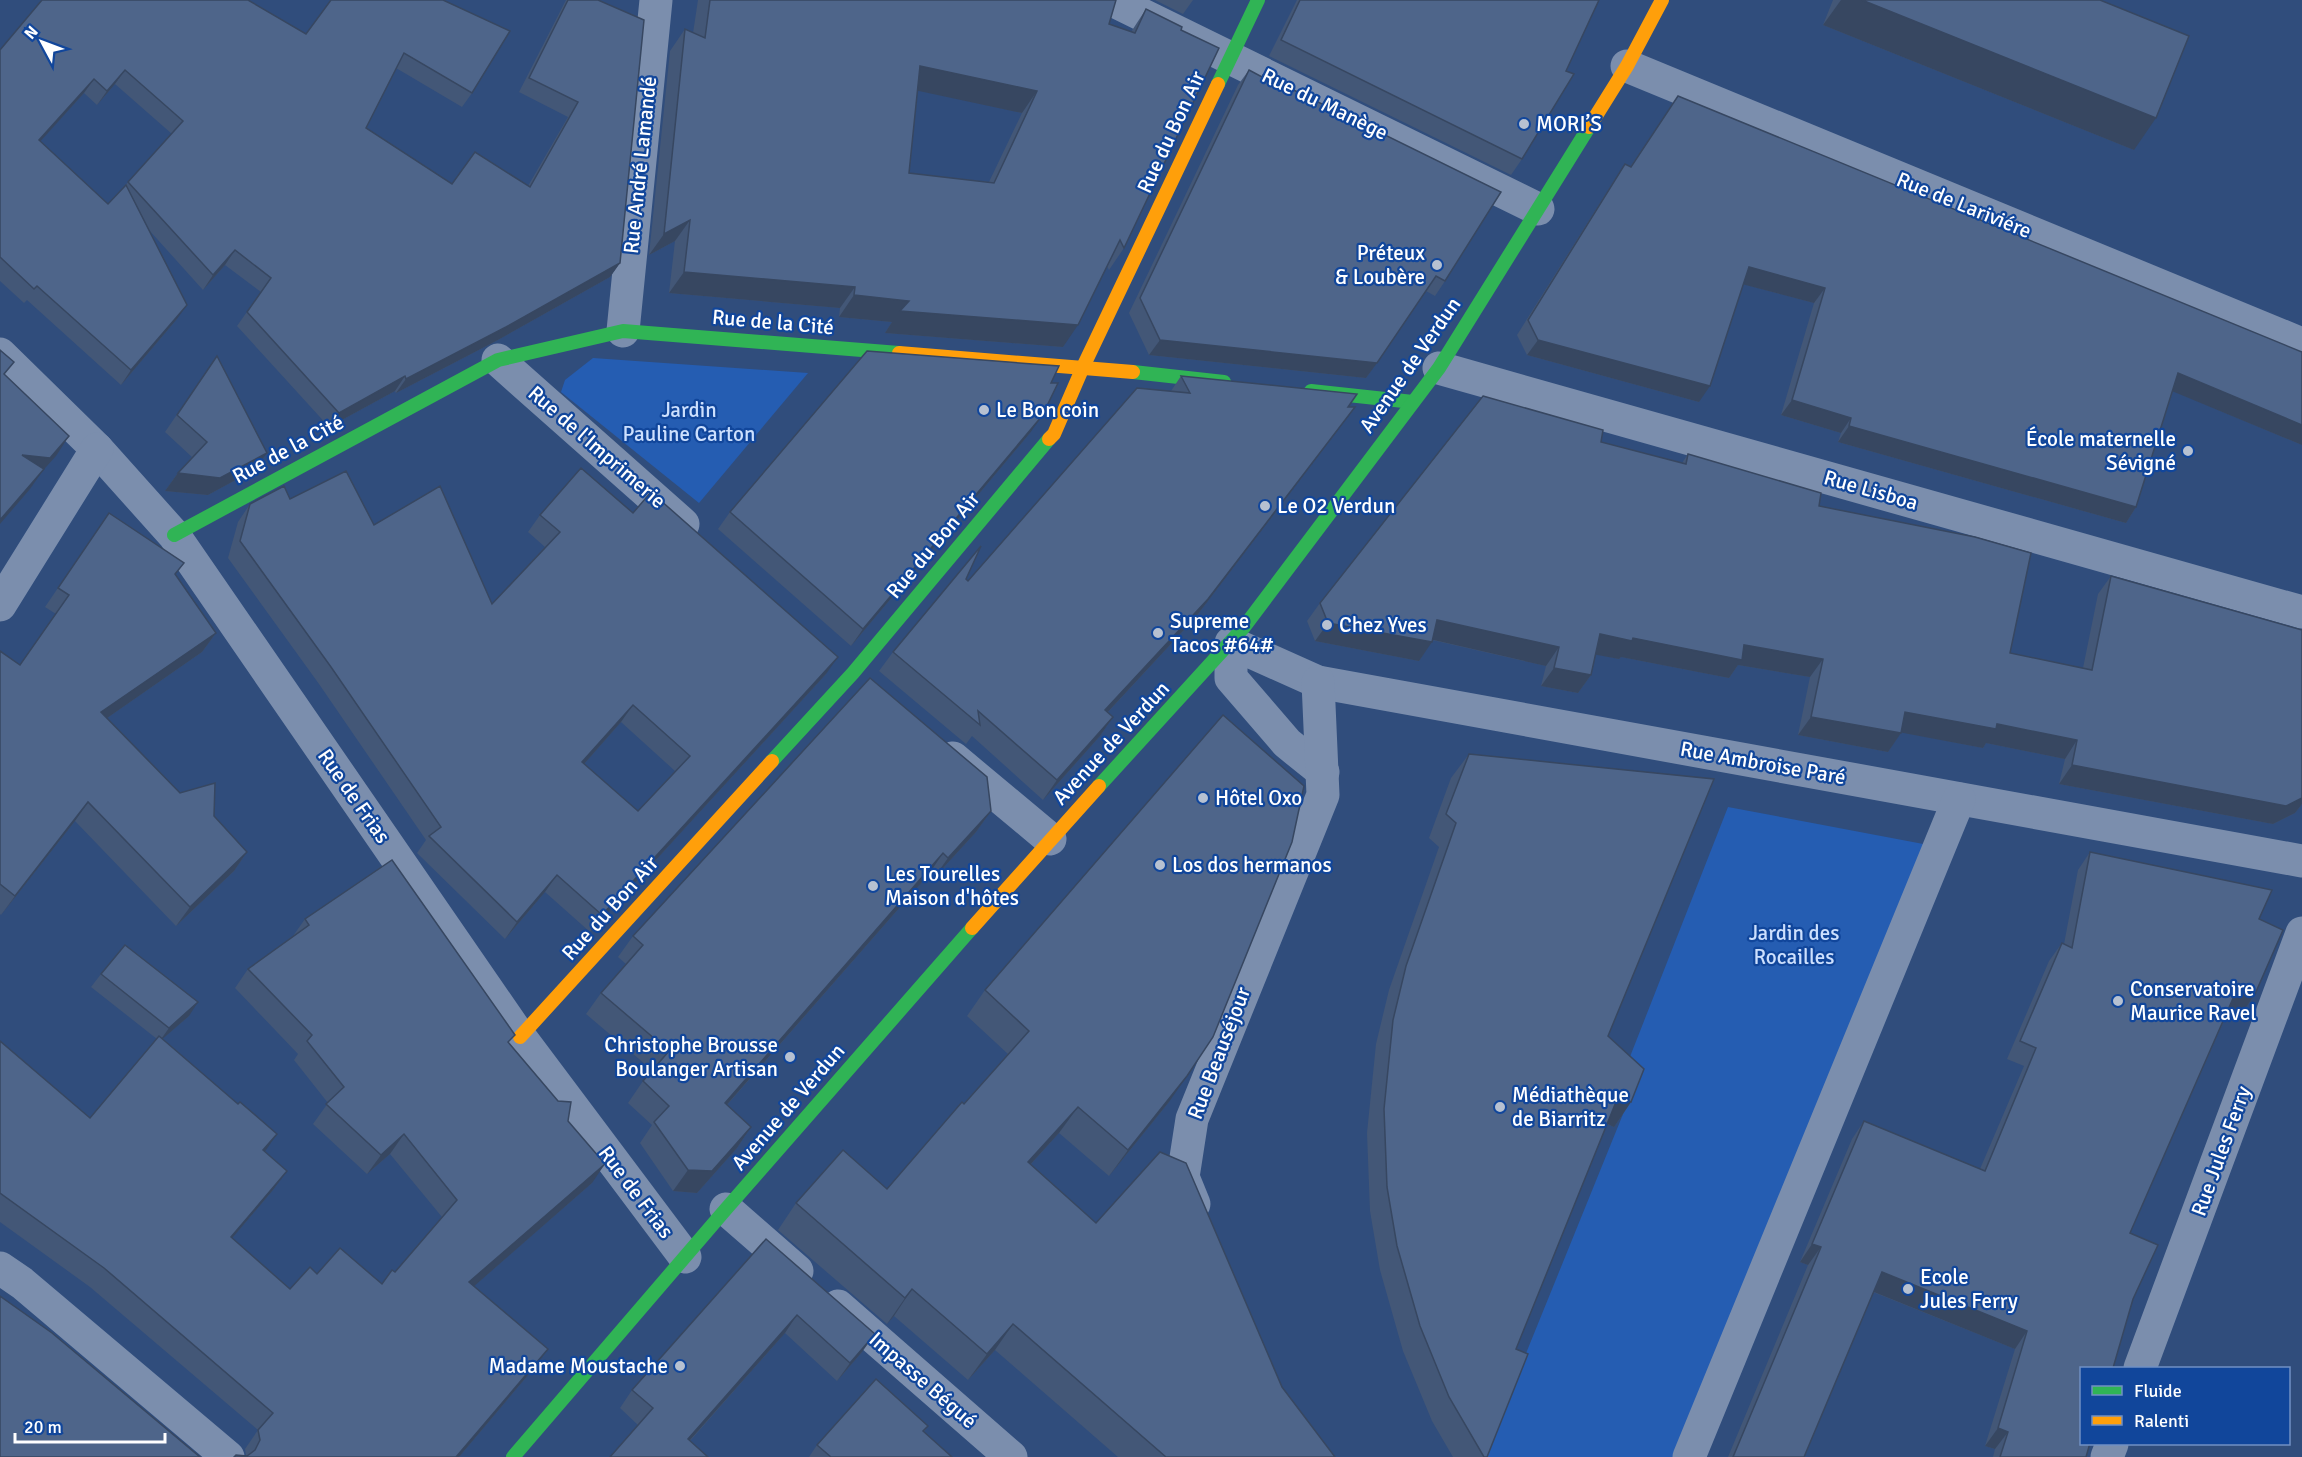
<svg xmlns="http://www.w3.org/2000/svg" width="2302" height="1457" viewBox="0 0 2302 1457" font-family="Signika,sans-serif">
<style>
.green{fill:#255db2}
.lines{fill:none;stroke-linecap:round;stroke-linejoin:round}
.street{stroke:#7b8ead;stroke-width:33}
.fast{stroke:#30b455;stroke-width:14}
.slow{stroke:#ff9f0a;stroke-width:14}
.wall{fill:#435777;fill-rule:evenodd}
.shaded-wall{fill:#374761}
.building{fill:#4e658a;stroke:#374761;stroke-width:1.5;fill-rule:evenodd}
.poi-dot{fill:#b7c1d1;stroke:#11469b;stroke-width:2}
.labels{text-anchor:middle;stroke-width:4.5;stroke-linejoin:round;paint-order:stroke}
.street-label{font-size:21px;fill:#fff;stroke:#11469b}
.poi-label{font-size:21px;fill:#fff;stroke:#11469b;text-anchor:start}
.park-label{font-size:21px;fill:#cde0fe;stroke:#11469b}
</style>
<rect width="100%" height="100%" fill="#304d7c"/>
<g class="green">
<path d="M593,358L808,373L699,503L561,392L565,380Z"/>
<path d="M1728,807L1955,850L1706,1457H1484L1634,1087L1624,1072Z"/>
</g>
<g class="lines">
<g class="street">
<path d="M1112,0L1538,209"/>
<path d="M1627,66L2302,344"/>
<path d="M623,331L656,0"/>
<path d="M0,354L97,449L174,535L520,1037L685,1257"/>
<path d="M498,360L683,524"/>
<path d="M1439,368L2302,612"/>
<path d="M0,605L97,449"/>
<path d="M953,758L1050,839"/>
<path d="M1323,772L1287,743L1231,678V643L1318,682L2302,861"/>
<path d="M1194,1204L1183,1177L1192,1119L1323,795L1318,682"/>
<path d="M726,1209L797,1271"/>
<path d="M0,1268L22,1283L228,1457"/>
<path d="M838,1306L1011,1457"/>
<path d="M2140,1368L2302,933"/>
<path d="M1689,1457L1959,799"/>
<path d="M2107,1457L2112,1444"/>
</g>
<g class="fast">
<path d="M1218,84L1258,0"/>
<path d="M1133,372L1224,382"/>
<path d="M1311,391L1413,402"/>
<path d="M174,535L498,360L623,331L899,353"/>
<path d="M772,761L853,673L1049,439"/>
<path d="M1099,786L1244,627L1439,368L1589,127"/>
<path d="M513,1457L726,1209L972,928"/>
</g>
<g class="slow">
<path d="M1589,127L1627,66L1662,0"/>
<path d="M899,353L1133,372"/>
<path d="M1049,439L1054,434L1083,367L1218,84"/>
<path d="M972,928L1099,786"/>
<path d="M520,1037L772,761"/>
</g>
</g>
<g class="wall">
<path d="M331,0L472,93L462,107L396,68L366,128L452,184L528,186L568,117L519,92L566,0H598L620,263L610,277L496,341L396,393L395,391L329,427L237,326L261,292L225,265L203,290L149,230L177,319L121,385L27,300L24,303L0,281V50L306,34ZM115,84L172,134L108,204L40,141L84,93L97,105Z"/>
<path d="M698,0H1116L1109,24L1131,32L1146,9L1181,30L1124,248L1109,270L1107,266L1063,347L885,333L892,322L839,317L840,308L669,293L675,241L649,255L670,51L685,29L693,33ZM917,90L1022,113L989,182L909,173Z"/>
<path d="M1155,0H1193L1183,14Z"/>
<path d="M1297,0H1599L1522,159L1511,175L1269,56Z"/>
<path d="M1833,0H2100L2134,150L1823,25Z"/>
<path d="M1249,70L1445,281L1435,296L1426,291L1366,378L1149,355L1129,313L1238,85Z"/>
<path d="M1678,96L2302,445L2173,391L2136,507L2126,523L1838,442L1841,433L1781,415L1814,303L1743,284L1699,402L1527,355L1517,335L1615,179L1625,164L1630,167Z"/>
<path d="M217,356L254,470L208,495L165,491L178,473L192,457L165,432Z"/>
<path d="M1181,376L1348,407L1341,426L1195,618L1108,712L1113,717L1100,736L1043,800L972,736L966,744L879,671L893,652L966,579L968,581L1171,391Z"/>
<path d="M1030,433L851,646L718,529L730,512Z"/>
<path d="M1601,442L1682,463L1688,454L1819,506L2010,653L2083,668L2098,594L2111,576L2302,630V804L2295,813L2273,824L2059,784L2065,759L1986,743L1983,748L1901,732L1888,752L1798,735L1810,677L1738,665L1729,678L1621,657L1619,659L1595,654L1591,675L1578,693L1541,686L1546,666L1432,640L1419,661L1315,641L1307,621L1320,603Z"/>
<path d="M290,499L374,525L492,604L545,547L528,532L540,515L633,513L826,674L590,932L545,892L505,939L417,853L426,840L319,684L228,558L238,522L250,504ZM621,722L675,771L638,811L584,764Z"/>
<path d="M109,513L175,575L216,633L202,652L107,718L180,793L214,816L247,852L234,871L176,926L75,821L1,915L0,914V651L20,665L56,614L45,607Z"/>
<path d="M1469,754L1608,1036L1631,1102L1614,1127L1607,1124L1516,1349L1487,1457H1453L1432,1421L1403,1351L1380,1270L1370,1211L1367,1133L1376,1044L1389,990L1439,847L1429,838L1451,778Z"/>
<path d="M991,811L976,832L933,879L929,874L727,1105L751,1127L737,1148L697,1193L673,1191L640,1143L652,1125L628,1103L643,1081L652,1070L586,1014L601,993L626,964L618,957L633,936Z"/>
<path d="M2090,852L2259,919L2255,994L2243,1012L2230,1007L2130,1233L2133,1299L2086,1457H1993L1995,1449L1985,1446L2015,1349L1873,1292L1804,1457H1728L1808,1265L1800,1262L1852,1139L1864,1121L1980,1169L2024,1066L2007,1059L2049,961L2062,943L2064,944L2078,870Z"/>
<path d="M305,919L509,1043L568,1121L592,1183L474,1286L548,1349L534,1368L459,1457L246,1455L245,1449L258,1430L90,1287L0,1222V1041L90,1118L157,1039L91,987L101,974L189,1016L162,1039L265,1151L287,1171L273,1190L232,1238L290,1289L317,1274L382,1284L395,1272L442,1217L390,1154L367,1174L313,1124L328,1103L294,1060L298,1054L235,988L248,969L293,936Z"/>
<path d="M985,990L1169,1102L1109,1176L1059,1133L1031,1164L1096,1223L1282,1387L1335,1457H1118L995,1350L968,1380L894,1316L887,1324L778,1230L796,1203L887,1189L1008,1054L967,1016Z"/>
<path d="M766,1239L862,1352L837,1381L785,1333L690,1441L638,1425L620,1408L632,1390Z"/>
<path d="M928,1426L924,1432L952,1457H809L817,1445Z"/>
</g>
<g class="shaded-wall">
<path d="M1841,0H1862L2156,118L2134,150L1823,25Z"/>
<path d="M920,66L1037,91L1022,113L905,88Z"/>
<path d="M125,70L115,84L97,105L107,91Z"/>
<path d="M94,79L84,93L29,154L39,140Z"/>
<path d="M690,220L675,241L649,255L664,234Z"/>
<path d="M235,250L225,265L203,290L213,275Z"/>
<path d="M620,263L610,277L496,341L396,393L406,379Z"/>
<path d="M1749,267L1825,288L1814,303L1738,283Z"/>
<path d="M684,272L855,287L840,308L669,293Z"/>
<path d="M854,295L909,301L1078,325L1063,347L885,333L892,322L839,317Z"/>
<path d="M187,305L177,319L121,385L131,370Z"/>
<path d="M1160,340L1377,363L1366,378L1149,355Z"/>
<path d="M1538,340L1710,386L1699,402L1527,355Z"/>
<path d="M2178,373L2302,425V445L2167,389Z"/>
<path d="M405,376L395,391L329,427L339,413Z"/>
<path d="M1792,400L1851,418L1841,433L1781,415Z"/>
<path d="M1355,407L1341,426L1195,618L1092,729L1105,710Z"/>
<path d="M1042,416L1030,433L851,646L863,629Z"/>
<path d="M1849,426L2136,507L2126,523L1838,442Z"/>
<path d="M69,436L56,456L37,477L22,455Z"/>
<path d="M267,453L254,470L208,495L165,491L178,473Z"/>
<path d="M44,469L30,489L0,524V520Z"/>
<path d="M1437,620L1559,647L1546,666L1425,638Z"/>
<path d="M1328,623L1432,642L1419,661L1315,641Z"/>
<path d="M216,633L202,652L87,732L101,712Z"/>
<path d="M1600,634L1633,638L1744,645L1823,659L1810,677L1738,665L1729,678L1621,657L1619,659L1587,653Z"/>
<path d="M838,657L826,674L590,932L602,915Z"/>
<path d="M1554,668L1591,675L1578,693L1541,686Z"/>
<path d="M633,705L621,722L570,780L582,762Z"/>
<path d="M1905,712L1997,724L2077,740L2065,759L1986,743L1983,748L1893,731Z"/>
<path d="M1113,717L1100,736L1043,800L1057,780Z"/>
<path d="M1811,717L1901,733L1888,752L1798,735Z"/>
<path d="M2072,765L2302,798V804L2295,813L2273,824L2059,784Z"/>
<path d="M88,802L75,821L1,915L15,896Z"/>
<path d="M991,811L976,832L933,879L948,858Z"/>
<path d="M247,852L234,871L176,926L190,907Z"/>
<path d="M943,853L929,874L710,1124L725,1103Z"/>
<path d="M557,875L545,892L505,939L517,922Z"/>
<path d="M2238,987L2255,994L2243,1012L2226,1005Z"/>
<path d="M198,1002L189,1016L159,1042L169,1028Z"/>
<path d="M1187,1076L1169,1102L1109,1176L1128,1150Z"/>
<path d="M1618,1097L1631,1102L1614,1127L1601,1121Z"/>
<path d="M1078,1107L1059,1133L1009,1188L1028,1162Z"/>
<path d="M751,1127L737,1148L697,1193L673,1191L688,1170Z"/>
<path d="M277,1134L264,1153L263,1150Z"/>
<path d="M404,1134L390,1154L367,1174L381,1155Z"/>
<path d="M605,1164L592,1183L456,1302L469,1282Z"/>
<path d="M287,1171L273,1190L217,1256L231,1237Z"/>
<path d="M1812,1244L1821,1247L1808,1265L1800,1262Z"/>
<path d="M1882,1272L2027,1331L2015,1349L1869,1290Z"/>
<path d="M912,1289L894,1316L887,1324L905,1298Z"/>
<path d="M797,1315L785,1333L675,1457L688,1439Z"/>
<path d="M1013,1324L995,1350L968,1380L987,1354Z"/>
<path d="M875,1334L862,1352L837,1381L850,1363Z"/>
<path d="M548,1349L534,1368L459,1457H456Z"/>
<path d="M1998,1428L2008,1432L1995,1449L1985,1446Z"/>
</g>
<g class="building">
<path d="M42,0H248L306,34L331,0H443L510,31L472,93L404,53L366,128L452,184L475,152L530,187L578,102L529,78L568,0H598L644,20L620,263L506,327L406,379L405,376L339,413L247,312L271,278L235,250L213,275L128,182L183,121L125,70L107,91L94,79L39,140L108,204L126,185L187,305L131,370L37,286L34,289L0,257V50Z"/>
<path d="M710,0H1116L1109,24L1135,33L1146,9L1182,27L1181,30L1219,48L1124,248L1120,240L1078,325L900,311L909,301L854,295L855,287L684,272L690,220L664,234L685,29L705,38ZM920,66L1037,91L994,183L909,173Z"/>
<path d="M1300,0H1599L1566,71L1574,74L1522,159L1281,40Z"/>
<path d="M1862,0H2100L2189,36L2156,118Z"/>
<path d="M1249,70L1262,77L1263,75L1501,192L1445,281L1436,276L1377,363L1160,340L1140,298Z"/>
<path d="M1678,96L2302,352V425L2178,373L2136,507L1849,426L1851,418L1792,400L1825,288L1749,267L1710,386L1538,340L1528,320L1625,164L1631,167Z"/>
<path d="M0,350L14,362L4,374L69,436L50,458L22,455L44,469L0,520Z"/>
<path d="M867,351L1059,366L1051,383H1058L1042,416L863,629L730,512Z"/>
<path d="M217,356L267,453L220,478L178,473L207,442L177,415Z"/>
<path d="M1181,376L1357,394L1348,407H1355L1208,599L1105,710L1113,717L1057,780L978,711L980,725L893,652L981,546L966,579L968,581L1137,388L1190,393Z"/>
<path d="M1483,396L1603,430L1601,442L1686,464L1688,454L1821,493L1819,506L1975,537L2031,553L2010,653L2092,670L2111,576L2302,630V798L2286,806L2072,765L2077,740L1997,724L1996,729L1905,712L1901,733L1811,717L1823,659L1744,645L1742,660L1633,638L1632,641L1600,634L1591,675L1554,668L1559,647L1437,620L1432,642L1328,623L1320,603Z"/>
<path d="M581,468L633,513L651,492L838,657L602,915L557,875L517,922L429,836L441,827L331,667L240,541L250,504L284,486L290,499L346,471L374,525L440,486L492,604L560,532L540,515ZM633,705L690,756L638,811L582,762Z"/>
<path d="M109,513L184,563L175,574L216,633L101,712L180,793L215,783L214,816L247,852L190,907L88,802L15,896L0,884V651L20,665L69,595L58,588Z"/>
<path d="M870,678L987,777L991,811L948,858L943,853L725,1103L751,1127L712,1171L688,1170L654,1122L669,1106L643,1081L669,1051L601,993L643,945L633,936Z"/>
<path d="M1223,715L1304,786L1292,842L1213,1037L1187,1076L1128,1150L1078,1107L1028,1162L1096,1223L1160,1152L1186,1163L1282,1387L1335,1457H1166L1013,1324L987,1354L912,1289L905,1298L796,1203L843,1150L887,1189L962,1102L964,1104L1029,1031L985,990Z"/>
<path d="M1469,754L1714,779L1608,1036L1644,1069L1631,1102L1618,1097L1516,1349L1528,1354L1487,1457H1484L1449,1397L1420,1326L1397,1246L1387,1187L1384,1109L1393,1020L1406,966L1456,823L1446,814Z"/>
<path d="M2090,852L2272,890L2259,919L2283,930L2255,994L2238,987L2130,1233L2158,1245L2133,1299L2113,1368H2082V1443H2090L2086,1457H2000L2008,1432L1998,1428L2027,1331L1882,1272L1804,1457H1733L1821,1247L1812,1244L1864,1121L1985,1171L2036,1048L2020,1041L2062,943L2072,948Z"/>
<path d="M392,860L515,1035L508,1042L558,1101L571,1102L568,1121L605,1164L469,1282L548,1349L456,1457H234L236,1455L247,1456L255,1450L260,1440L258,1430L273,1413L104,1268L0,1193V1041L90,1118L159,1036L238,1104L240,1102L277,1134L263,1150L287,1171L231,1237L290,1289L310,1267L317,1274L340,1248L382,1284L392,1270L395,1272L457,1200L404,1134L381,1155L326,1104L344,1087L307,1041L312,1035L248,969L309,925L305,919Z"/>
<path d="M125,945L198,1002L169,1028L101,974Z"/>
<path d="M766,1239L875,1334L850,1363L797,1315L688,1439L708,1457H610L653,1408L632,1390Z"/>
<path d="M0,1296L52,1333L200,1457H0Z"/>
<path d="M876,1379L928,1426L923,1431L952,1457H831L817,1445Z"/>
</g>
<g class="poi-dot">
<circle cx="1524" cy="124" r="6"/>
<circle cx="1437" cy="265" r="6"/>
<circle cx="984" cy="410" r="6"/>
<circle cx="2188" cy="451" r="6"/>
<circle cx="1265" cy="506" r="6"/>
<circle cx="1327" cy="625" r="6"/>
<circle cx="1158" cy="633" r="6"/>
<circle cx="1203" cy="798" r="6"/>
<circle cx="1160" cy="865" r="6"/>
<circle cx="873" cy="886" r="6"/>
<circle cx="2118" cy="1001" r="6"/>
<circle cx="790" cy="1057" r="6"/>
<circle cx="1500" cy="1107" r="6"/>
<circle cx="1908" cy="1289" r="6"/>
<circle cx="680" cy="1366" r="6"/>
</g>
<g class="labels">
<g class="street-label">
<text transform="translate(1325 104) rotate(26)" y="7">Rue du Manège</text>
<text transform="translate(1171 132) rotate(-65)" y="7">Rue du Bon Air</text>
<text transform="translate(640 165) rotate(-84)" y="7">Rue André Lamandé</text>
<text transform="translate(1964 205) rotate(22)" y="7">Rue de Lariviére</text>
<text transform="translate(773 322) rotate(5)" y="7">Rue de la Cité</text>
<text transform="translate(1410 365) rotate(-55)" y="7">Avenue de Verdun</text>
<text transform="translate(597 447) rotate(41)" y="7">Rue de l'Imprimerie</text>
<text transform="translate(288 449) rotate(-28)" y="7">Rue de la Cité</text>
<text transform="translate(1871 490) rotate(16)" y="7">Rue Lisboa</text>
<text transform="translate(933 545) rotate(-50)" y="7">Rue du Bon Air</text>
<text transform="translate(1111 743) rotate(-47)" y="7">Avenue de Verdun</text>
<text transform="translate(1763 763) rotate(10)" y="7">Rue Ambroise Paré</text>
<text transform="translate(354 796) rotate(55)" y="7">Rue de Frias</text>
<text transform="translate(610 908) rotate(-48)" y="7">Rue du Bon Air</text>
<text transform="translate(1219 1053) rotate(-69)" y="7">Rue Beauséjour</text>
<text transform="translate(788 1107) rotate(-49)" y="7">Avenue de Verdun</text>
<text transform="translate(2221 1151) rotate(-70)" y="7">Rue Jules Ferry</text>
<text transform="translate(636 1192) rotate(53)" y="7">Rue de Frias</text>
<text transform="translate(923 1380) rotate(41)" y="7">Impasse Bégué</text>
</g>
<g class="poi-label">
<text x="1536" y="131">MORI’S</text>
<text x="1425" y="260" text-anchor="end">Préteux<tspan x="1425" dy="24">&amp; Loubère</tspan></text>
<text x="996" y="417">Le Bon coin</text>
<text x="2176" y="446" text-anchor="end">École maternelle<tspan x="2176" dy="24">Sévigné</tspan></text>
<text x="1277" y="513">Le O2 Verdun</text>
<text x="1170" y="628">Supreme<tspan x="1170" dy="24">Tacos #64#</tspan></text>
<text x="1339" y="632">Chez Yves</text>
<text x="1215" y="805">Hôtel Oxo</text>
<text x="1172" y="872">Los dos hermanos</text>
<text x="885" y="881">Les Tourelles<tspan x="885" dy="24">Maison d'hôtes</tspan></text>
<text x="2130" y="996">Conservatoire<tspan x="2130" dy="24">Maurice Ravel</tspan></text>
<text x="778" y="1052" text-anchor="end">Christophe Brousse<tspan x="778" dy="24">Boulanger Artisan</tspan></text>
<text x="1512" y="1102">Médiathèque<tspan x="1512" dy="24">de Biarritz</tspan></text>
<text x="1920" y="1284">Ecole<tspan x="1920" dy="24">Jules Ferry</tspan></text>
<text x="668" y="1373" text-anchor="end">Madame Moustache</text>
</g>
<g class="park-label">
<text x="689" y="417">Jardin<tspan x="689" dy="24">Pauline Carton</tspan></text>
<text x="1794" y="940">Jardin des<tspan x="1794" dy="24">Rocailles</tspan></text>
</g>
</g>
<rect x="2080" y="1367" width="210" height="78" fill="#11469b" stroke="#7090c3" stroke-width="1.5"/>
<rect x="2092" y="1386" width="30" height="9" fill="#30b455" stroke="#7090c3" stroke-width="1.5"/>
<text x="2134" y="1397" font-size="18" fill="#ffffff">Fluide</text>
<rect x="2092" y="1416" width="30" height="9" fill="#ff9f0a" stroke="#7090c3" stroke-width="1.5"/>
<text x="2134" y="1427" font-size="18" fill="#ffffff">Ralenti</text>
<g transform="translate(42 42) rotate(311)" stroke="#11469b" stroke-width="4.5" paint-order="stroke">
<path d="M0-4.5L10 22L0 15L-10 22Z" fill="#ffffff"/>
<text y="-9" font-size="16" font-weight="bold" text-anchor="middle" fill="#ffffff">N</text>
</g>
<path d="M15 1433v9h150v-9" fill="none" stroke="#ffffff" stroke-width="3"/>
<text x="24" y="1433" font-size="18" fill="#ffffff" stroke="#11469b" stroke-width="4.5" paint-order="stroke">20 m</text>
</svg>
